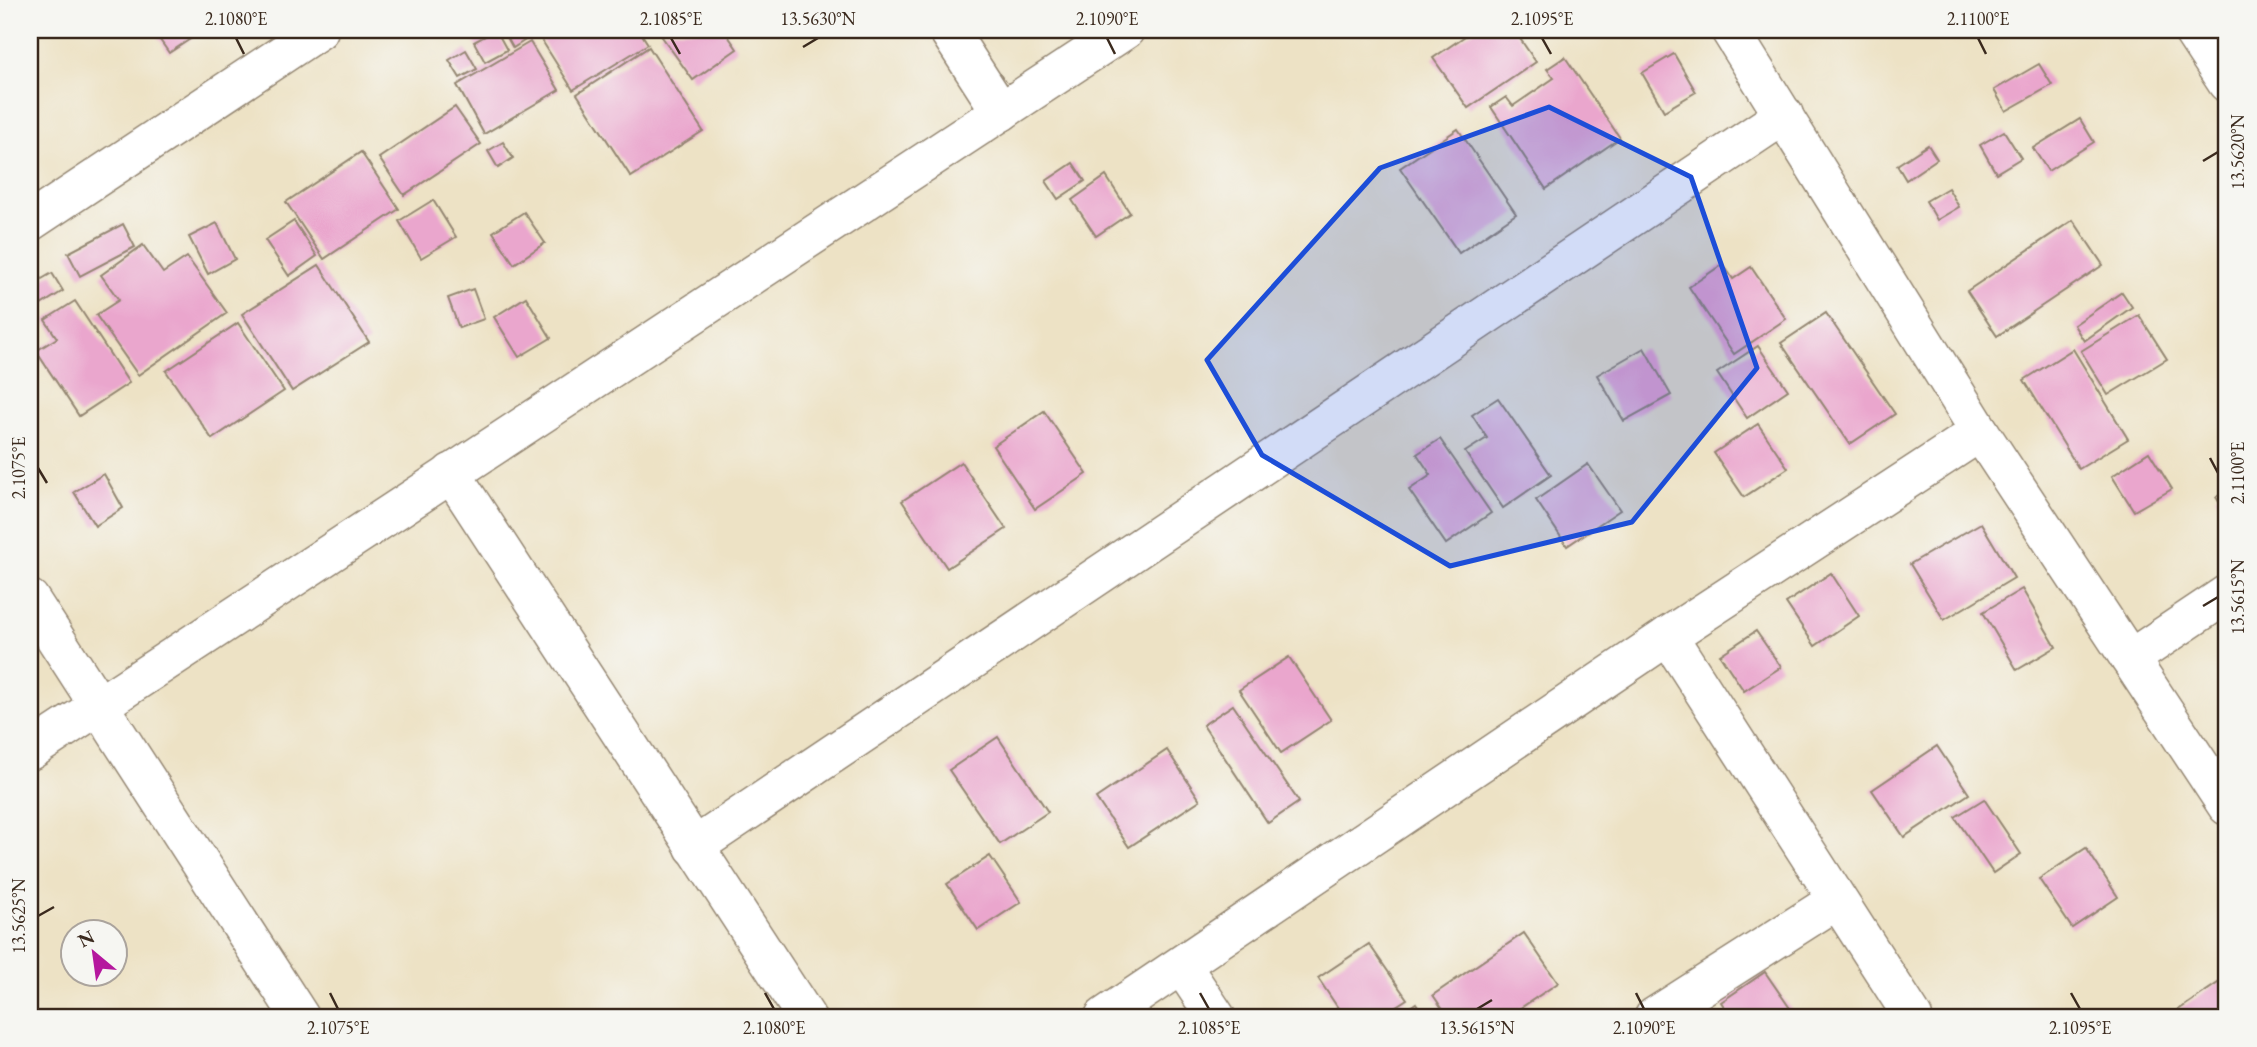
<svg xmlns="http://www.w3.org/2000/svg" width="2257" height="1047" viewBox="0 0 2257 1047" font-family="'EB Garamond',serif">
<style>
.building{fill:#eaa6cd}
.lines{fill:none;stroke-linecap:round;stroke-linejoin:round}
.minor-casing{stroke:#948672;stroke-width:41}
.minor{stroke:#fff;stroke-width:38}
.marked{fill:#1d4ed8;fill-opacity:0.2;stroke:#1d4ed8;stroke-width:5;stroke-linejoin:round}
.ticks{fill:none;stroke:#3b2a1e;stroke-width:2.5}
.neatline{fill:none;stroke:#3b2a1e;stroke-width:2.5}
.ticks-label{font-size:18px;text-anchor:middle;fill:#3b2a1e}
</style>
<rect width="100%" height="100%" fill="#f6f6f2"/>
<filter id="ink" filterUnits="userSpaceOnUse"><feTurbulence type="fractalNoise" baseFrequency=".0143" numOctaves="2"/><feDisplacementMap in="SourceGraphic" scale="14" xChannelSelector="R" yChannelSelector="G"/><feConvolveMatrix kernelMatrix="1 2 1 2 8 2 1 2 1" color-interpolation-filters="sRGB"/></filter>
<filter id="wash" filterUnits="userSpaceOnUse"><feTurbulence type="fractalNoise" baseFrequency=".00686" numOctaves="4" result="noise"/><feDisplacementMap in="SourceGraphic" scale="28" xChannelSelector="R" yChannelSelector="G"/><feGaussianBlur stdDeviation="1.57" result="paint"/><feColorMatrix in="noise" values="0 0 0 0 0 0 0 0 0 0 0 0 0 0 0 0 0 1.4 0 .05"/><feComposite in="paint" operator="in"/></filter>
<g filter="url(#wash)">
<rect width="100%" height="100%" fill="#ede2c5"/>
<g id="blocks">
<g class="building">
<path d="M153,30H204L169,53Z"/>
<path d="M496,30L507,50L485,62L474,42Z"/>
<path d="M503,30H522L527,39L513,48Z"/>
<path d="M538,30H639L648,44L573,90L536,31Z"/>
<path d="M665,30H724L737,49L693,80L660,34Z"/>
<path d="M1474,30H1514L1536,62L1468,108L1433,58Z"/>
<path d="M530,42L559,90L484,134L457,85Z"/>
<path d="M649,47L703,131L631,177L577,94Z"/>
<path d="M466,50L477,69L460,78L449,60Z"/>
<path d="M1674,54L1696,92L1664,111L1642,73Z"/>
<path d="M1565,57L1620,138L1546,189L1491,107L1506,97L1513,106L1554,78L1547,69Z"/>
<path d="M2039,64L2052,85L2006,111L1994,90Z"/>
<path d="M455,107L481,144L404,195L379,158Z"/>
<path d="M2080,119L2094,142L2048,171L2033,148Z"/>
<path d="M1458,129L1516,214L1459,253L1400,168Z"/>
<path d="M2004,131L2021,158L1996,173L1980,145Z"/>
<path d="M503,142L513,158L498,168L488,151Z"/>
<path d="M1928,145L1937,159L1906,180L1897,165Z"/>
<path d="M361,152L399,209L324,259L286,202Z"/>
<path d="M1073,163L1085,181L1058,199L1046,181Z"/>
<path d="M1106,176L1130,213L1096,236L1072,200Z"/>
<path d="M1948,188L1959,207L1937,220L1926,201Z"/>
<path d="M433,200L456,237L421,258L399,221Z"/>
<path d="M524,212L545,243L514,264L493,232Z"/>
<path d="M2073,220L2103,265L1997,336L1967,291Z"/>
<path d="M294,221L317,256L289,276L265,240Z"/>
<path d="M217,223L235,259L208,274L189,237Z"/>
<path d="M123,224L135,247L80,276L68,253Z"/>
<path d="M143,245L163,273L187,257L227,313L138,375L96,315L119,300L101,275Z"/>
<path d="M1723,264L1733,279L1751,267L1786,319L1734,354L1689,287Z"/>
<path d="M319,265L369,342L292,391L242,314Z"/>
<path d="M52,273L63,291L36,308L30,298V286Z"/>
<path d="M473,289L484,319L459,328L448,298Z"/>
<path d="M2122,292L2132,307L2084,341L2074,325Z"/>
<path d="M526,297L551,338L519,357L494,317Z"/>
<path d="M75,301L129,383L79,416L36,351L57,338L45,320Z"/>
<path d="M1826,313L1895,414L1850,444L1781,343Z"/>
<path d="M2139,315L2167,359L2108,395L2081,351Z"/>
<path d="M238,323L284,391L212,439L166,371Z"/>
<path d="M1758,346L1788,390L1747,418L1717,373Z"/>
<path d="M1644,348L1671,395L1624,421L1597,375Z"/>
<path d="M2073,349L2128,439L2079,469L2024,380Z"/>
<path d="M1498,398L1551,475L1503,508L1465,452L1487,438L1472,415Z"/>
<path d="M1044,411L1087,474L1035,509L993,446Z"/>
<path d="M1758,424L1788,468L1744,497L1714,453Z"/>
<path d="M1440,439L1491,513L1446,544L1409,490L1431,475L1417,454Z"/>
<path d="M2149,452L2172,489L2134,511L2112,476Z"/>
<path d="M961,462L1006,529L947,568L902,501Z"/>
<path d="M1588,464L1620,510L1567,546L1536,500Z"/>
<path d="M104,474L123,508L95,526L74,492Z"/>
<path d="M2227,489V514L2216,497Z"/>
<path d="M1981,523L2014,578L1944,620L1910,564Z"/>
<path d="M1831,573L1859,616L1815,646L1786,603Z"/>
<path d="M2022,589L2056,647L2017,670L1983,612Z"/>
<path d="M1756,631L1781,667L1744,691L1720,655Z"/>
<path d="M1289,657L1331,720L1281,753L1239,690Z"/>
<path d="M1233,705L1299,802L1268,823L1203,725Z"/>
<path d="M998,737L1048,812L1000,844L949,770Z"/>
<path d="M1937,746L1969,794L1904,837L1872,790Z"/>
<path d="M1167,750L1200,800L1129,847L1096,798Z"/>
<path d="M1984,799L2021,854L1993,873L1955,817Z"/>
<path d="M2086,848L2118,897L2072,928L2039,879Z"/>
<path d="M990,856L1021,902L978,930L947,884Z"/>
<path d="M1524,933L1558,983L1507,1017H1448L1433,995Z"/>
<path d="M1369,944L1407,999L1379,1017H1344L1318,978Z"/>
<path d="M1765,972L1796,1017H1731L1721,1002Z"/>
<path d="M2227,977V1017H2168Z"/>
<path d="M1702,999L1714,1017H1674Z"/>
<path d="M1416,1003L1425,1017H1396Z"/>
</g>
</g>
</g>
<g filter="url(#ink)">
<use href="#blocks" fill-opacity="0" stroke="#948672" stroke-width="2"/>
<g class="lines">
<g class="minor-casing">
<g id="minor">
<path d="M948,30L1001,112"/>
<path d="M1730,30L1980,432L2227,806"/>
<path d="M2192,30L2227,83"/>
<path d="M30,222L319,30"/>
<path d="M451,473L806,1017"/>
<path d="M30,599L300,1017"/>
<path d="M1668,636L1913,1017"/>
<path d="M2130,659L2227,594"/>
<path d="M30,751L1125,30"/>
<path d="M694,847L1784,115"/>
<path d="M1182,966L1216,1017"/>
<path d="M1104,1017L1668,636L1980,432"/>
<path d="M1654,1017L1837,900"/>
</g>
</g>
<use href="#minor" class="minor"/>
</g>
</g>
<path class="marked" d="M1549,107L1691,177L1757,368L1632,522L1450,566L1262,455L1207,360L1380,168Z"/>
<path class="ticks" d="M236,38L244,54M671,38L680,54M1107,38L1115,54M1542,38L1551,54M1978,38L1986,54M803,47L818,38M2203,161L2218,152M2210,458L2218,473M38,468L47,483M2203,606L2218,597M38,916L54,907M330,993L338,1009M765,993L774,1009M1200,993L1209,1009M1636,993L1644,1009M2071,993L2080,1009M1477,1009L1492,1000"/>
<rect width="2257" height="1047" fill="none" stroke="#f6f6f2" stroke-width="77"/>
<g transform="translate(94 953) rotate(331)"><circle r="33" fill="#f6f6f2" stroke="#aba49d" stroke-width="2"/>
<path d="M0-5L12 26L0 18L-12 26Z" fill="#b5179e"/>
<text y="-10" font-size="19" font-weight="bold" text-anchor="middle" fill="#3b2a1e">N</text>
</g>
<rect x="38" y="38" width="2180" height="971" class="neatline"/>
<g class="ticks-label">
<text x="236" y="25">2.1080°E</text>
<text x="671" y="25">2.1085°E</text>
<text x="818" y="25">13.5630°N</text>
<text x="1107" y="25">2.1090°E</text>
<text x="1542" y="25">2.1095°E</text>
<text x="1978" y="25">2.1100°E</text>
<text transform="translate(2238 152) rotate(-90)" y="6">13.5620°N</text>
<text transform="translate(19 468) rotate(-90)" y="6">2.1075°E</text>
<text transform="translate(2238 473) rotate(-90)" y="6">2.1100°E</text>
<text transform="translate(2238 597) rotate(-90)" y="6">13.5615°N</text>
<text transform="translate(19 916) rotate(-90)" y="6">13.5625°N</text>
<text x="338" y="1034">2.1075°E</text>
<text x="774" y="1034">2.1080°E</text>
<text x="1209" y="1034">2.1085°E</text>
<text x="1477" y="1034">13.5615°N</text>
<text x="1644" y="1034">2.1090°E</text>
<text x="2080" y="1034">2.1095°E</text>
</g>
</svg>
